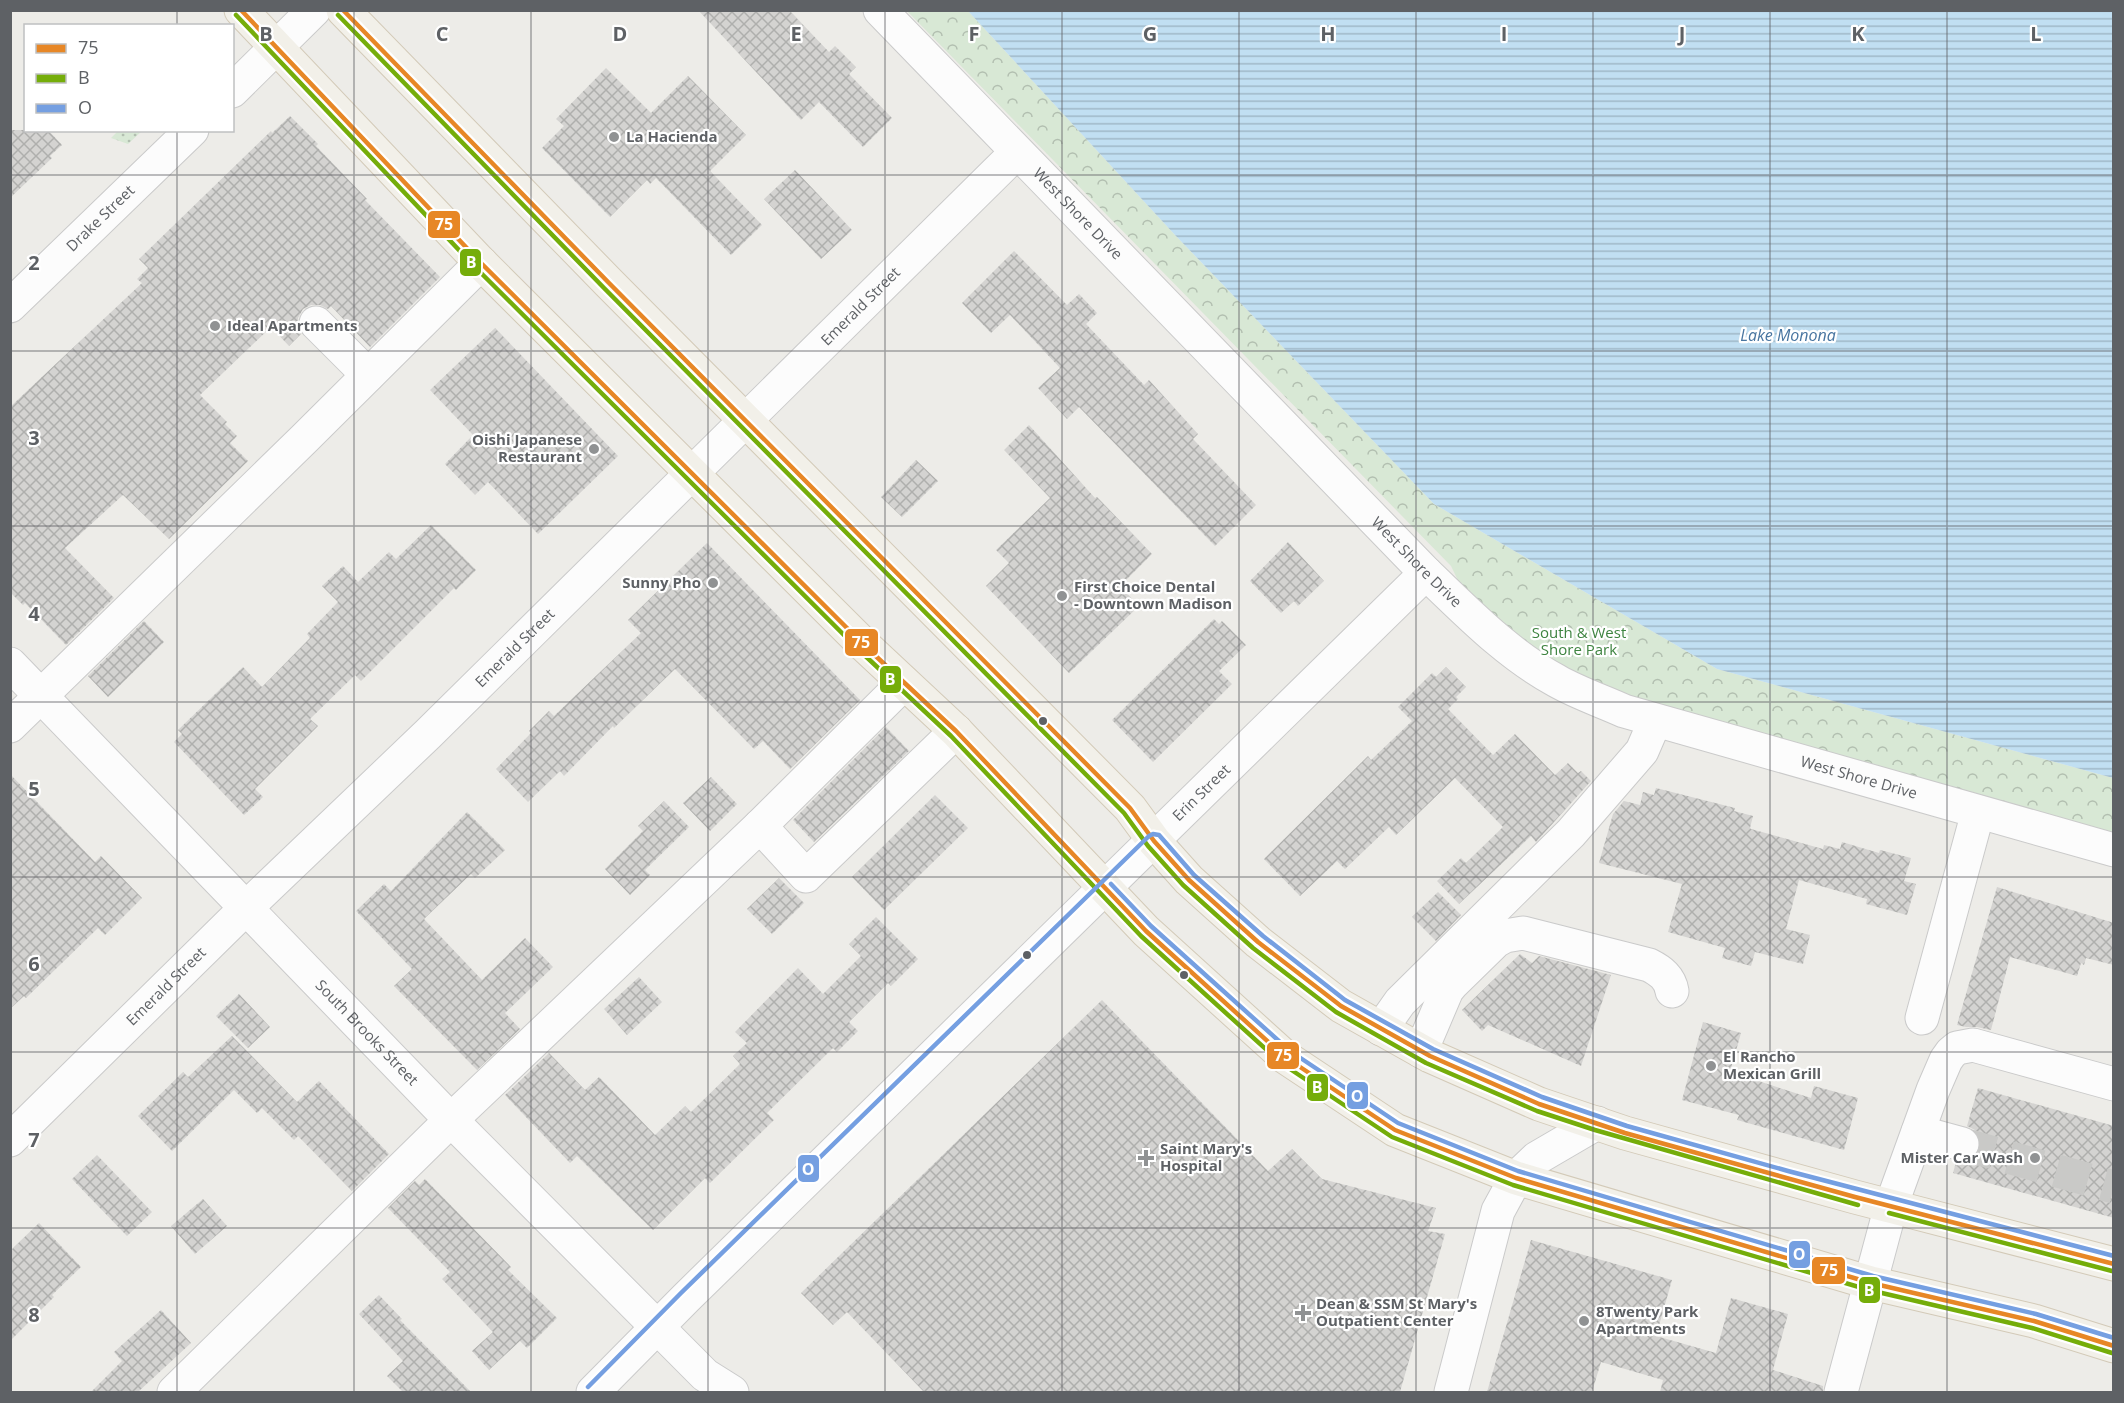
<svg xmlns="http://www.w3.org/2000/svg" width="2124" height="1403" viewBox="0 0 2124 1403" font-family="'Open Sans',sans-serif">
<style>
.grass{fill:url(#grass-dots)}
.forest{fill:url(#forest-crowns)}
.water{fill:url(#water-rules)}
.building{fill:url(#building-cross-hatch)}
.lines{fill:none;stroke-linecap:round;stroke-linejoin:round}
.minor-tunnel{stroke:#c9c9c7;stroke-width:33;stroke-dasharray:33 16;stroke-linecap:butt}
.minor-casing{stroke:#cacaca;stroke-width:35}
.major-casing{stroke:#d3cab8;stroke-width:35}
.minor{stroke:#fcfcfc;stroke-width:33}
.major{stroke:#f2f0e9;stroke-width:33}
.bus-1-casing{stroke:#fff;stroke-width:9}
.bus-2-casing{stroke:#fff;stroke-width:9}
.bus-3-casing{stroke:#fff;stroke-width:9}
.bus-1{stroke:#e78726;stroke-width:4.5}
.bus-2{stroke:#75ad0a;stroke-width:4.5}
.bus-3{stroke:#759fe1;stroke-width:4.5}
.grid{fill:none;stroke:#5e6165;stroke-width:1.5;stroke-opacity:0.55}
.poi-dot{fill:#909293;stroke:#fff;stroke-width:2}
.bus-dot{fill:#5e6165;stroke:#fff;stroke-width:2}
.labels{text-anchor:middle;stroke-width:4.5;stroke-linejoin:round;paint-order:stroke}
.poi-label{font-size:15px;font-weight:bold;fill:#5e6165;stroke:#fff;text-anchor:start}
.street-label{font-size:15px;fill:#5e6165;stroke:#fff}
.park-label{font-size:15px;fill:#3e8440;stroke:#fff}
.water-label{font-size:16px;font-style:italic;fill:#4875a0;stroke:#fff}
.grid-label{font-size:20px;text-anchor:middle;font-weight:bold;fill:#5e6165;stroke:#fff;stroke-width:4.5;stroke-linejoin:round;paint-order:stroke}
.line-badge{stroke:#fff;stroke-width:2}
.badge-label{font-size:16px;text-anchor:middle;font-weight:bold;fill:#fff}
</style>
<defs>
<pattern id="grass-dots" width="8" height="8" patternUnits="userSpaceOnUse" patternTransform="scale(1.5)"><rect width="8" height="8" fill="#d8e8d5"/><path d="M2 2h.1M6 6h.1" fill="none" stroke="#b2bfb0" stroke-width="1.8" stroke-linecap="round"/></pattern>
<pattern id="forest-crowns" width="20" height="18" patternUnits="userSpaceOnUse" patternTransform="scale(1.5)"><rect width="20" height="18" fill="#d8e8d5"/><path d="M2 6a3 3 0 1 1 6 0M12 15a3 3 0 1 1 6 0" fill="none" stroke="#b2bfb0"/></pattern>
<pattern id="water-rules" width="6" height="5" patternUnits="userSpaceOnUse" patternTransform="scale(1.5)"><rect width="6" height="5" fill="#c1dff2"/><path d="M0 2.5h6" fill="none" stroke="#a0b8c8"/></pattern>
<pattern id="building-cross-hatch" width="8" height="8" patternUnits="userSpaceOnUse" patternTransform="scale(1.5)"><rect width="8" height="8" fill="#d4d3d1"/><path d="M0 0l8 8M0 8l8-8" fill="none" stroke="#afafad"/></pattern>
</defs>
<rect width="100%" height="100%" fill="#edece8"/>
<path class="grass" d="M118,131V130L142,131L128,144L111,138Z"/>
<path class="forest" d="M907,11H968L1175,235L1434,504L1717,669L2113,778V850L1655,721L1479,624L1451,566Z"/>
<path class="water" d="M968,11H2113V778L1717,669L1434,504L1175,235Z"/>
<g class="building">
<path d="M698,10H789L829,52L835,46L856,67L849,74L892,118L863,147L819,102L801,120Z"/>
<path d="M606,68L651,113L688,76L746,135L710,171L762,225L731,255L656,178L650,184L647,180L610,217L542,148L564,126L556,119Z"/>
<path d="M290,116L318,144L316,146L367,199L365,200L440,277L370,347L331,306L328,309L320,305H311L303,309L298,318V327L301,334L289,346L271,327L200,395L227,422L225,424L237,436L230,443L248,461L169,539L123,495L65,548L114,598L66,645L25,603L23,605L10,592V407L142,283L137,279L148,268L139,259L271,131L272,133Z"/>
<path d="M10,130H48L62,145L50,156L52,158L10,198Z"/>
<path d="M795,170L852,230L821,259L764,199Z"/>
<path d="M1014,251L1067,305L1079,294L1097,313L1086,324L1144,385L1149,380L1198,434L1193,439L1256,505L1215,546L1079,407L1067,419L1038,388L1060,368L1010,315L991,333L962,303Z"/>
<path d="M495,328L618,456L538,534L488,482L475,495L445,464L473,435L430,390Z"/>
<path d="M1029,425L1095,498L1097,497L1152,554L1120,586L1139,606L1069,673L986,586L1009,563L996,550L1050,498L1004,450Z"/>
<path d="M916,460L938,481L902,517L881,497Z"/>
<path d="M431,525L476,570L456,590L454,588L361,681L355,675L310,719L318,726L255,789L263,797L244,815L174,742L182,734L178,730L243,667L262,687L310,638L307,634L338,602L322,586L343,566L358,582L389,552L396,559Z"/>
<path d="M1288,542L1324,581L1298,606L1294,601L1281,613L1250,581Z"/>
<path d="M707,543L860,700L790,769L763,741L754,749L675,669L614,728L613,726L564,776L560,771L528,802L496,769L531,733L529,731L549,711L554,716L641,633L628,620Z"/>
<path d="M1214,619L1219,624L1222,621L1246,645L1219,671L1232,684L1153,762L1112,720Z"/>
<path d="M144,621L164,642L108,697L88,676Z"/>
<path d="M1446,667L1466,687L1456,697L1458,699L1448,709L1493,755L1515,734L1555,775L1568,763L1578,773L1581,771L1591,781L1536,842L1531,836L1459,904L1437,881L1461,858L1466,863L1503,827L1455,778L1396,835L1389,827L1345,869L1337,861L1300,896L1264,859L1368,756L1371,760L1412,721L1398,707L1432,673L1436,677Z"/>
<path d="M886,727L909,751L814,842L793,820Z"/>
<path d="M10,774L95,862L101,856L142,898L105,935L98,928L26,998L24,996L10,1009Z"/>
<path d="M711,777L737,804L710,831L683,803Z"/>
<path d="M1656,788L1735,808L1734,811L1753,816L1750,828L1751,829L1823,849L1824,845L1840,849L1842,842L1879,853L1880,850L1911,858L1904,881L1916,884L1907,915L1866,904L1867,899L1799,880L1786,929L1810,935L1803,964L1755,952L1751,966L1722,958L1725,948L1668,932L1682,884L1599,863L1613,814L1624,801L1640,805L1643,792L1654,795Z"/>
<path d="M935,795L968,828L884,910L852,877Z"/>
<path d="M664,801L689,827L645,870L650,875L630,895L605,869L643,831L638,826Z"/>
<path d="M467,812L505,850L475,878L471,874L424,919L482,980L525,938L553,967L505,1013L520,1029L477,1070L394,986L412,969L356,911L384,884L391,891Z"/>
<path d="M779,878L804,903L772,934L747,909Z"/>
<path d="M1997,887L2114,923V965L2086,958L2084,965L2081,963L2077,976L2010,957L1991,1030L1977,1027H1966L1957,1025Z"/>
<path d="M1438,892L1461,915L1436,941L1412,917Z"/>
<path d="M876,917L918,959L891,986L888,983L849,1022L858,1031L837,1052L833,1048L767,1113L774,1120L710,1183L705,1178L653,1230L577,1156L570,1163L505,1095L549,1053L585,1090L599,1077L655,1135L685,1106L691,1112L740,1064L733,1056L747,1043L735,1032L798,968L823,994L861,956L849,944Z"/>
<path d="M1520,954L1532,963L1539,956L1611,975L1581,1066L1488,1025L1482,1031L1462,1010Z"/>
<path d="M639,977L662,1002L627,1035L604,1009Z"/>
<path d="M239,994L270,1027L248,1048L216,1016Z"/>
<path d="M1102,1000L1268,1171L1292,1149L1322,1179L1436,1208L1428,1231L1445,1234L1400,1392H924L847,1312L833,1325L801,1293Z"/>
<path d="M1703,1022L1741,1033L1730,1072L1811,1098L1814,1086L1858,1098L1844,1150L1737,1120L1739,1115L1682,1100Z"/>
<path d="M232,1036L297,1102L319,1081L389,1154L352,1191L298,1136L294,1140L262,1108L257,1113L234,1090L172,1151L138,1116L183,1072L188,1077Z"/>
<path d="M1978,1088L2114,1126V1218L1953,1173L1956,1162H1967L1976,1157L1980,1149V1139L1975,1130L1967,1126Z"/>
<path d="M97,1155L152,1212L127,1236L72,1179Z"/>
<path d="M425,1179L511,1267L508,1270L557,1318L527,1348L520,1341L489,1370L472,1351L493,1332L442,1279L450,1272L388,1208L415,1181L419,1185Z"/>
<path d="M203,1199L227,1226L195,1254L171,1226Z"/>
<path d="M39,1223L81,1267L52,1295L54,1297L10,1341V1251Z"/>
<path d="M1531,1240L1672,1280L1656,1336L1716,1353L1731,1298L1788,1314L1773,1370L1823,1386V1392H1660L1663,1380L1601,1362L1592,1392H1487Z"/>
<path d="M379,1295L402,1319L400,1320L471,1392H403L387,1376L403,1361L359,1314Z"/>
<path d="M161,1310L191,1343L138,1392H91L122,1361L114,1352Z"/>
</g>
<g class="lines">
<path class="minor-tunnel" d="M1962,1144L2114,1187"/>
<g class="minor-casing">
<g id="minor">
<path id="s1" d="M880,10L1426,573C1467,612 1507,654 1557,681C1578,693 1602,701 1624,711L2114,850"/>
<path d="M232,91L314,10"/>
<path id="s2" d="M10,306L192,130"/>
<path d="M316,323L368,375"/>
<path id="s3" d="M10,664L451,1120L705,1375L732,1392"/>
<path d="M10,726L305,438L481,263"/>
<path d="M760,826L904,683"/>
<path d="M1922,1018L1978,812"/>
<path d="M1381,1029L1400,1002L1571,833L1642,751L1655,721"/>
<path d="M1421,1051L1447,990L1452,984L1496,941L1505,936L1523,933L1649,965C1661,971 1670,978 1672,991"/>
<path d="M1918,1132L1962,1144"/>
<path id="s4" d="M10,1140L247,907L428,734L1017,152"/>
<path d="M174,1392L451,1120L760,826L806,876L956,731"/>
<path id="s5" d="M593,1392L686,1298L1426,573"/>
<path d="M1451,1392L1498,1211L1516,1178L1537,1158L1597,1123"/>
<path d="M1841,1392L1891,1206L1933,1090L1946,1060L1951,1053L1957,1048L1973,1045L2114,1084"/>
</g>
</g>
<g class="major-casing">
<g id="major">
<path d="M241,10L481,263L865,646L956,731L1146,931L1285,1057L1395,1130L1516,1178L1871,1283L2034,1321L2114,1346"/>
<path d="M343,10L609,283L1130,808L1154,841L1189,880L1258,942L1341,1006L1430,1056L1539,1104L1625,1133L1855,1197L2114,1264"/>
</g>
</g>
<use href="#minor" class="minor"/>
<use href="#major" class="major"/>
<g class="bus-1-casing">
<g id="bus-1">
<path d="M241,10L481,263L865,646L956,731L1146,931L1285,1057L1395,1130L1516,1178L1871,1283L2034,1321L2114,1346"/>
<path d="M343,10L609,283L1130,808L1154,841L1189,880L1258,942L1341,1006L1430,1056L1539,1104L1625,1133L1855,1197L2114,1264"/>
</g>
</g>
<g class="bus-2-casing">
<g id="bus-2">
<path d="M236,15L476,268L860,651L951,736L1141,936L1281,1063L1392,1137L1513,1185L1869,1290L2032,1328L2112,1353"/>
<path d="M338,15L604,288L1124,813L1148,846L1183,885L1253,948L1336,1012L1426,1063L1537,1111L1595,1130L1858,1205"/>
<path d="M1889,1213L2112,1271"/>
</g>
</g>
<g class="bus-3-casing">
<g id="bus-3">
<path d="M1111,884L1151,926L1290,1051L1398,1123L1518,1171L1873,1276L2036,1314L2114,1338"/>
<path d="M588,1387L681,1293L1149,836L1153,834L1159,835L1194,875L1263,936L1345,1000L1433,1049L1542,1097L1627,1126L1788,1171L2114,1256"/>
</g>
</g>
<use href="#bus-1" class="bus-1"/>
<use href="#bus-2" class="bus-2"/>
<use href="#bus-3" class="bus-3"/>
</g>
<path class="grid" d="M177,10V26M354,10V1392M531,10V1392M708,10V1392M885,10V1392M1062,10V1392M1239,10V1392M1416,10V1392M1593,10V1392M1770,10V1392M1947,10V1392M177,130V1392M10,175H2114M10,351H2114M10,526H2114M10,702H2114M10,877H2114M10,1052H2114M10,1228H2114"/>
<g class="poi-dot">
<circle cx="614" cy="137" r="6"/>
<circle cx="215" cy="326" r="6"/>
<circle cx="594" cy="449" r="6"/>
<circle cx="713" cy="583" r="6"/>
<circle cx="1062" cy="596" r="6"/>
<circle cx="1711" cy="1066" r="6"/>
<path d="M1143 1149h6v6h6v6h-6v6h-6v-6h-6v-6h6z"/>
<circle cx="2035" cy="1158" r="6"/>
<path d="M1300 1304h6v6h6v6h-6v6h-6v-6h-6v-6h6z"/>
<circle cx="1584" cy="1321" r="6"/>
</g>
<g class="bus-dot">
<circle cx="1043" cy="721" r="5"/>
<circle cx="1027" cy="955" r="5"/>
<circle cx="1184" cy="975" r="5"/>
</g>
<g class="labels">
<g class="poi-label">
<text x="626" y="142">La Hacienda</text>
<text x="227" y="331">Ideal Apartments</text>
<text x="582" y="445" text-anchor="end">Oishi Japanese<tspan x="582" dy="17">Restaurant</tspan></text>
<text x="701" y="588" text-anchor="end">Sunny Pho</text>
<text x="1074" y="592">First Choice Dental<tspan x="1074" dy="17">- Downtown Madison</tspan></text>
<text x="1723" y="1062">El Rancho<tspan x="1723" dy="17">Mexican Grill</tspan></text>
<text x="1160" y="1154">Saint Mary's<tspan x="1160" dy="17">Hospital</tspan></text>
<text x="2023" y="1163" text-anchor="end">Mister Car Wash</text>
<text x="1316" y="1309">Dean &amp; SSM St Mary's<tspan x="1316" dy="17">Outpatient Center</tspan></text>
<text x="1596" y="1317">8Twenty Park<tspan x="1596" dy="17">Apartments</tspan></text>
</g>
<g class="street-label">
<text dy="5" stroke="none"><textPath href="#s1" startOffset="284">West Shore Drive</textPath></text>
<text dy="5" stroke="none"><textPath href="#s2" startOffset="126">Drake Street</textPath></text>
<text dy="5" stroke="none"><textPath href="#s4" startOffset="1191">Emerald Street</textPath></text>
<text dy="5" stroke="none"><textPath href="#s1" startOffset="770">West Shore Drive</textPath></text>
<text dy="5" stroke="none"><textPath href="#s4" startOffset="705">Emerald Street</textPath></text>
<text dy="5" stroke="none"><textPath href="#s1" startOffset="1272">West Shore Drive</textPath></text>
<text dy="5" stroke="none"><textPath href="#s5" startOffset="854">Erin Street</textPath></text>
<text dy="5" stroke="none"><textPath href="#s4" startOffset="219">Emerald Street</textPath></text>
<text dy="5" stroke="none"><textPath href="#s3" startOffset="513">South Brooks Street</textPath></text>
</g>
<g class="park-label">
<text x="1579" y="638">South &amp; West<tspan x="1579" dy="17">Shore Park</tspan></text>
</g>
<g class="water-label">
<text x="1788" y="341">Lake Monona</text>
</g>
</g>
<g class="grid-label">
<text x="266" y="41">B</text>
<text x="442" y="41">C</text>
<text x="620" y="41">D</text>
<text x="796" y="41">E</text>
<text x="974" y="41">F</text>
<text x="1150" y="41">G</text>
<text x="1328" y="41">H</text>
<text x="1504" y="41">I</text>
<text x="1682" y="41">J</text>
<text x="1858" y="41">K</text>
<text x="2036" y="41">L</text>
<text x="34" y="270">2</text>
<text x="34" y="445">3</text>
<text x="34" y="621">4</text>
<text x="34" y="796">5</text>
<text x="34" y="971">6</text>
<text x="34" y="1147">7</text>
<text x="34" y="1322">8</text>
</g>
<g class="line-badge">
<rect x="427" y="210" width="34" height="29" rx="6" fill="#e78726"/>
<rect x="459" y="248" width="23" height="29" rx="6" fill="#75ad0a"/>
<rect x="844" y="628" width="35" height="29" rx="6" fill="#e78726"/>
<rect x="879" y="665" width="23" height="29" rx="6" fill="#75ad0a"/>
<rect x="1266" y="1041" width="34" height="29" rx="6" fill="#e78726"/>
<rect x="1306" y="1073" width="23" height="29" rx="6" fill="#75ad0a"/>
<rect x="1346" y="1081" width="23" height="29" rx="6" fill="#759fe1"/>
<rect x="797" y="1154" width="23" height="29" rx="6" fill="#759fe1"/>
<rect x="1788" y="1240" width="23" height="29" rx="6" fill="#759fe1"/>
<rect x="1811" y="1256" width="35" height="29" rx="6" fill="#e78726"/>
<rect x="1858" y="1276" width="23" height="28" rx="6" fill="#75ad0a"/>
</g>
<g class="badge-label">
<text x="444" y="230">75</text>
<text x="471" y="268">B</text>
<text x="861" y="648">75</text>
<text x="890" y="685">B</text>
<text x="1283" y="1061">75</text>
<text x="1317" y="1093">B</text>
<text x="1357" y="1102">O</text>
<text x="808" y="1175">O</text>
<text x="1799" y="1260">O</text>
<text x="1829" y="1276">75</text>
<text x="1869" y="1296">B</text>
</g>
<rect width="2124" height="1403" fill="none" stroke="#5e6165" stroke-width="24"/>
<rect x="24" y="24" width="210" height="108" fill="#ffffff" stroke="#bfc0c1" stroke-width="1.5"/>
<rect x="36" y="44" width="30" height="9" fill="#e78726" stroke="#bfc0c1" stroke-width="1.5"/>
<text x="78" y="54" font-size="18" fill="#5e6165">75</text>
<rect x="36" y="74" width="30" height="9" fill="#75ad0a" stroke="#bfc0c1" stroke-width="1.5"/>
<text x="78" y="84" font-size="18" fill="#5e6165">B</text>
<rect x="36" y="104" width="30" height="9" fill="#759fe1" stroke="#bfc0c1" stroke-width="1.5"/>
<text x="78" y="114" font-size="18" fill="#5e6165">O</text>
</svg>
